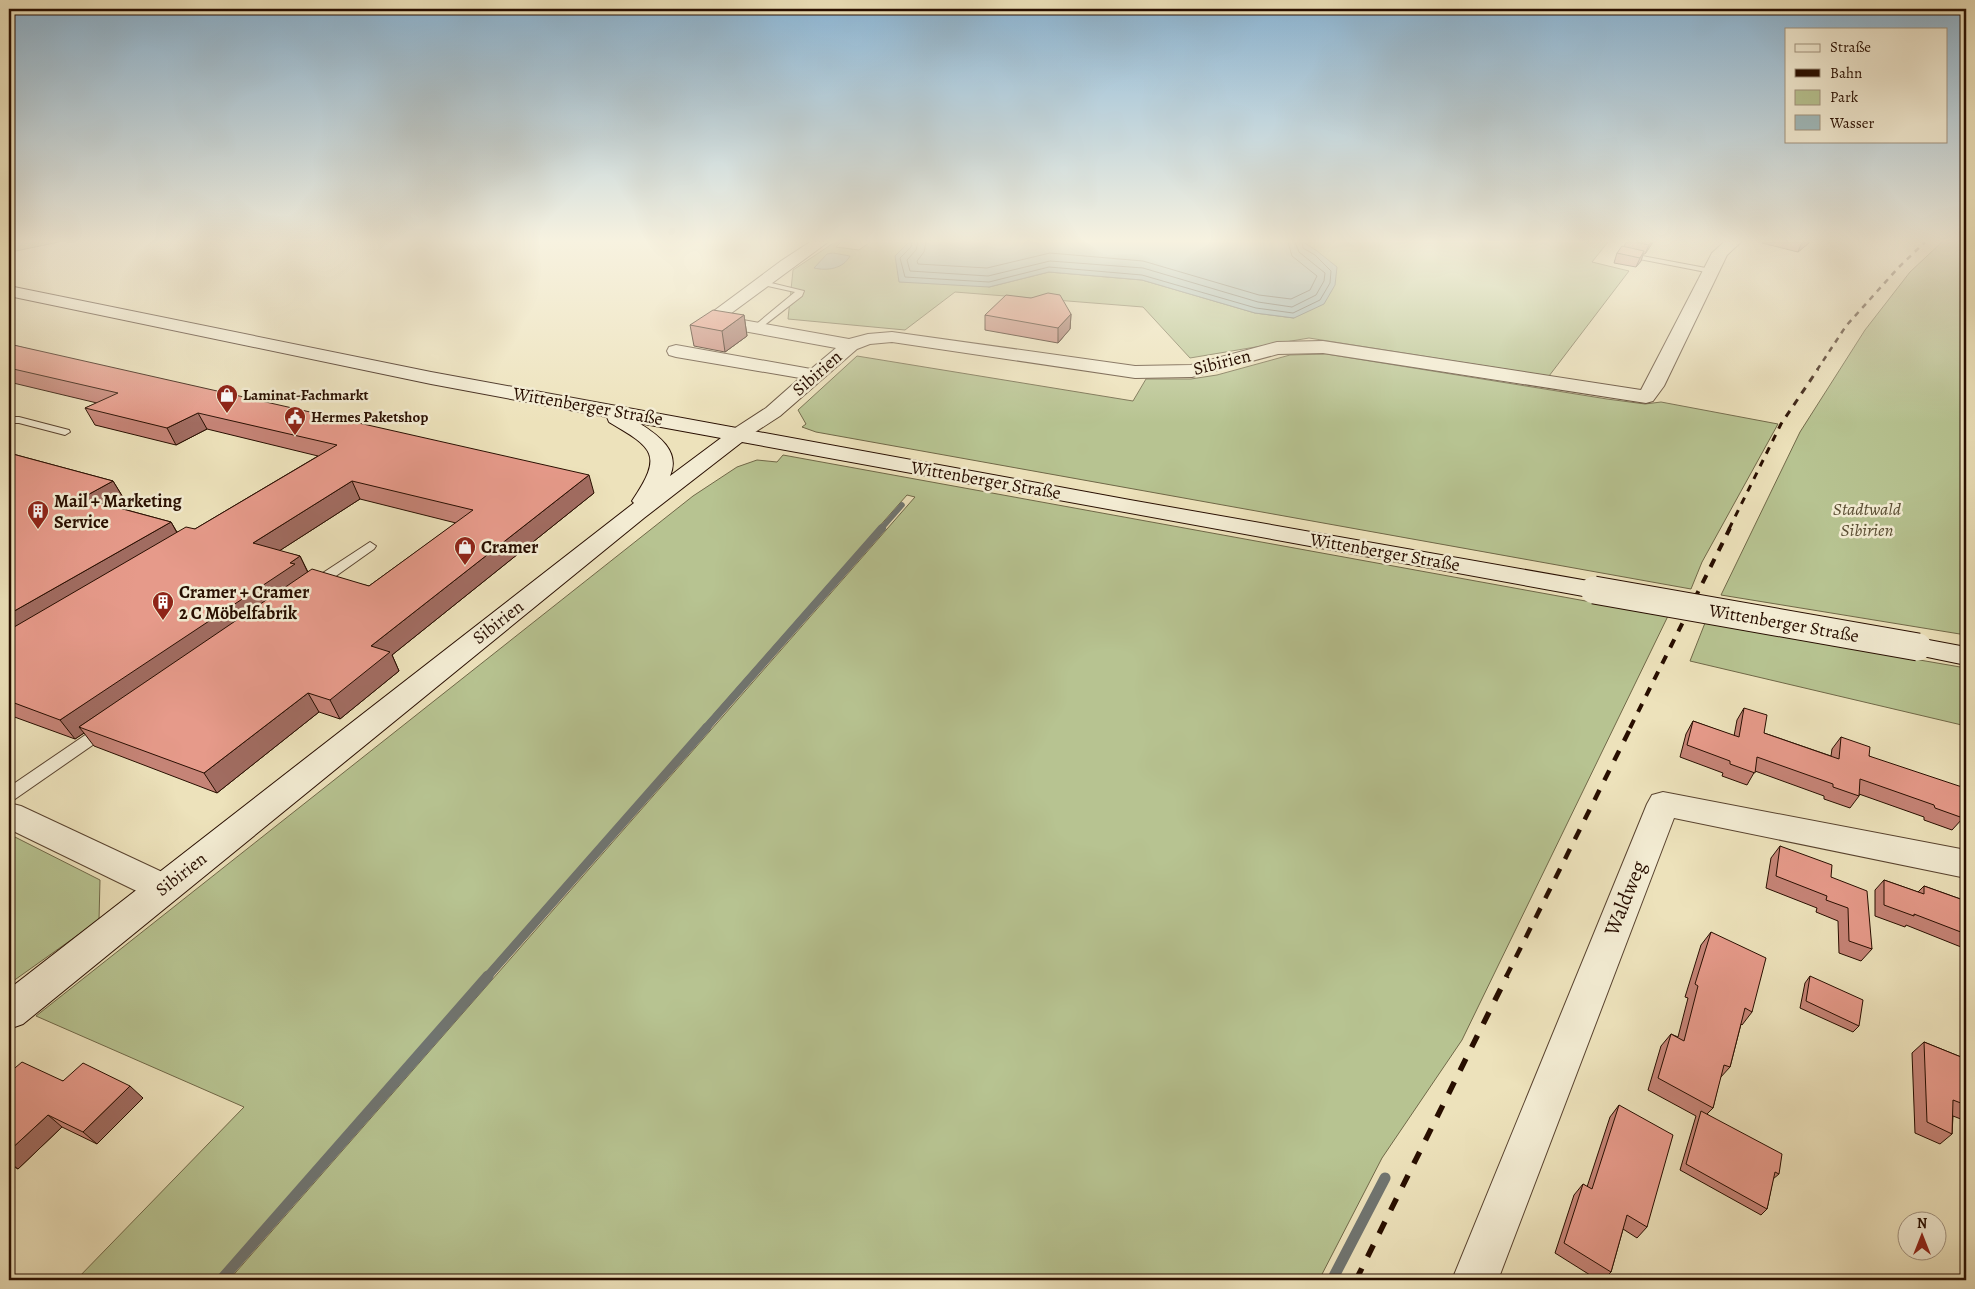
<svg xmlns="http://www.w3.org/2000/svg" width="1975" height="1289" viewBox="0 0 1975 1289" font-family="Alegreya,serif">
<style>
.green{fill:#b7c391;stroke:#706848}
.water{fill:#a0babc;stroke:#707571}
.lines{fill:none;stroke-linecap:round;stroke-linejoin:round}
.shore{stroke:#64645e;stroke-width:1}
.stream-far3{stroke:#707571;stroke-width:5.5}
.stream-far2{stroke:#707571;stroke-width:8}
.stream-far1{stroke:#707571;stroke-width:9}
.stream{stroke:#707571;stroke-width:11}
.lane-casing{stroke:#59432f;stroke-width:2}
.street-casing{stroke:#59432f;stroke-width:2}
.secondary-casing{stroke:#280e00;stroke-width:2}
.lane{fill:#f3ecd3;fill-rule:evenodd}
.street{fill:#f3ecd3;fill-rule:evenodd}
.secondary{fill:#f3ecd3;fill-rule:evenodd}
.rail-far4{stroke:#280e00;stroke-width:2.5;stroke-dasharray:5.5 5.5;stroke-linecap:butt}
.rail-far3{stroke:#280e00;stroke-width:3;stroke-dasharray:7 7;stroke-linecap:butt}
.rail-far2{stroke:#280e00;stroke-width:4;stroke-dasharray:9 9;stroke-linecap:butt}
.rail-far1{stroke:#280e00;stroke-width:4.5;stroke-dasharray:11 11;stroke-linecap:butt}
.rail{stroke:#280e00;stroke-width:5.5;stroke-dasharray:13 13;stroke-linecap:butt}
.secondary-bridge-casing{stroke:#280e00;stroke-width:29;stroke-linecap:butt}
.secondary-bridge{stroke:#f3ecd3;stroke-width:27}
.wall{fill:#c68477;stroke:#280e00;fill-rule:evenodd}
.shaded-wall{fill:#a16c61;stroke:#280e00}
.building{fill:#e69a8a;stroke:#280e00}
.labels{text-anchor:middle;stroke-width:5;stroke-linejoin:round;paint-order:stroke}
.far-poi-label{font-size:15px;font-weight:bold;fill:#280e00;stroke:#f3ecd3;text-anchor:start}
.street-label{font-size:18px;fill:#280e00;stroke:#f3ecd3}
.poi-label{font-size:18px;font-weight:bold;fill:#280e00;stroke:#f3ecd3;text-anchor:start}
.park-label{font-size:18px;font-style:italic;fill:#5a4d33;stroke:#f3ecd3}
.near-street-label{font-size:21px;fill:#280e00;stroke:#f3ecd3}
</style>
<rect width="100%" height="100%" fill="#ede2bb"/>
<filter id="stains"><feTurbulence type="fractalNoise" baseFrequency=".004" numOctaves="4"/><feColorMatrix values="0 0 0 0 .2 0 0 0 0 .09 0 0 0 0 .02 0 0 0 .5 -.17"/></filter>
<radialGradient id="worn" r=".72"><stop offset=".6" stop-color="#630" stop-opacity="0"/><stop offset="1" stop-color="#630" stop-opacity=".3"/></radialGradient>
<g class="green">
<path d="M9,242H59L11,252H9Z"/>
<path d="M835,242H841L836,247L859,250L870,242H909L895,256L989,287L1049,272L1142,280L1255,313L1294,318L1317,251L1303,242H1608L1592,262L1629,271L1549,376L1309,338L1190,358L1143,307L955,292L905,330L788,319L793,270Z"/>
<path d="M1942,242H1966V635L1721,595L1800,432L1865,330L1910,272Z"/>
<path d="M1326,354L1607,399L1645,404L1661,402L1778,424L1702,562L1691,589L816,432L802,427L806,424L798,410L857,356L1133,401L1146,379H1191L1217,375L1290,355Z"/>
<path d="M783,455L1668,616L1462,1040L1382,1158L1319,1280H229L915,497L907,495L215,1280H76L244,1107L36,1016L693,496L737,467L757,460L777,462Z"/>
<path d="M1705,623L1966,668V726L1690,661Z"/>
<path d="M9,834L100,880L99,920L9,984Z"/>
</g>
<g class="water">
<path d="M909,242H1303L1317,251L1337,267L1335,285L1324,304L1294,318L1255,313L1142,280L1049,272L989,287L899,282L895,256Z"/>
<path d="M833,253L850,256C843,269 827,271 814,268L827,254Z"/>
</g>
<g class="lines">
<g class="shore">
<path d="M912,242L911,247L900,258L905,277L989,282L1049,267L1142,275L1256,308L1293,313L1320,300L1330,283L1331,271L1315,255L1303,248L1302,242"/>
<path d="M918,242L916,250L907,260L910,271L988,276L1050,261L1143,268L1258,302L1292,307L1316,295L1324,281L1325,273L1299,252L1295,242"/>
<path d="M926,242L924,252L917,261L918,264L987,268L1050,253L1143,261L1259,295L1291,299L1310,290L1317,276L1292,256L1288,242"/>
</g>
<path class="stream-far3" d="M881,529L902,505"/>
<path class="stream-far2" d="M706,728L882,528"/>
<path class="stream-far1" d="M487,977L707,727"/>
<g class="stream">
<path d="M221,1280L488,976"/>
<path d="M1332,1280L1385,1178"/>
</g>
<g class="lane-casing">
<g id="lane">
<path d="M1621,252L1711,269L1715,271L1711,273L1624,256H1621Z"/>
<path d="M759,280L804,291L802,296L757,331L754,330V326L795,292L759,284Z"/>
<path d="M9,417H19L69,430L70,432L65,435L19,423H9Z"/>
<path d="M370,542L376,546L374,549L319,588H309L308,585L309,582Z"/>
<path d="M105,724L110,725L113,729L110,733L15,799L9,801V787L100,725Z"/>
</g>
</g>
<g class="street-casing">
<g id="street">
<path d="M810,242H828L726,317L849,339L868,334L892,332L1135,366L1191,365L1277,342L1323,341L1641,390L1712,253L1724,242H1741L1727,255L1664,386L1653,401L1646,403L1323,353L1278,354L1192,377L1135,378L892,342L870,344L857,349L780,416L746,438L739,440L732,438L728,434L732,430L766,408L800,378L676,357L669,355L667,351L669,347L676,345L811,369L836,348L721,327L712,324L707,316L781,261Z"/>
<path d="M1663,792L1966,850V878L1674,818L1498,1280H1452L1647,804L1652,795Z"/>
<path d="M9,803L21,806L175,878L180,888L175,898L163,902L151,898L9,829Z"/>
</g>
</g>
<g class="secondary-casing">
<g id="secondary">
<path d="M9,286L431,372L1130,500L1594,582L1603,584L1607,590L1603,596L1594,598L742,442L644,518L23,1024L9,1029V989L634,503L632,501C664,454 653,448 609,422L607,417L431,384L9,296ZM639,423L721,438L670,476C681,451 658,435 639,423Z"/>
<path d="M1918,638L1966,647V665L1908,653L1904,647L1908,641Z"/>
</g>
</g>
<use href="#lane" class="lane"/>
<use href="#street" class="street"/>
<use href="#secondary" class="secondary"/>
<path class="rail-far4" d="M1817,370L1846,326L1898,268L1925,242"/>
<path class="rail-far3" d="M1729,529L1781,424L1818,369"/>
<path class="rail-far2" d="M1630,728L1730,528"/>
<path class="rail-far1" d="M1506,977L1631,727"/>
<path class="rail" d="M1356,1280L1507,976"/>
<g class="secondary-bridge-casing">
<path id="secondary-bridge" d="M1594,590L1918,647"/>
</g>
<use href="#secondary-bridge" class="secondary-bridge"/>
</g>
<g class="wall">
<path d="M1626,242H1653L1645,254H1643L1641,261L1636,267L1614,263L1617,253L1624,247Z"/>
<path d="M1763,242H1810L1798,252L1762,243Z"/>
<path d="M1071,314L1070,329L1058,343L985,330V315Z"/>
<path d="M744,315L747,336L725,352L694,346L690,325Z"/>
<path d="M9,344L594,493L392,655L399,671L340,719L319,712L217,793L94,746L84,733L75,739L9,715V453L113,481L124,499L112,506L171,522L177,532L195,529L318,456L207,429L176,445L95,425L85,408L97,403L9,382ZM360,499L456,523L369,586L308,572L300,556L279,551Z"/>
<path d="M1744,708L1764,733L1831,756L1832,749L1841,737L1963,818L1952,830L1924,820V817L1859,794V796L1850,808L1824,799V796L1755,771L1747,785L1722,776L1723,773L1680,757L1686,734L1693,721L1734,736L1737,720Z"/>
<path d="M1780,846L1831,877L1872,949L1861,961L1839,953L1838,921L1816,912L1817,908L1766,888L1771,858Z"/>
<path d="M1884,880L1918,892L1924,886L1966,901V949L1906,925L1905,927L1875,916V890Z"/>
<path d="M1711,932L1752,1012L1742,1025L1741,1024L1730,1067L1720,1078L1713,1108L1707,1114L1779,1174L1773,1179L1767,1209L1761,1215L1680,1170L1696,1116L1648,1090L1661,1046L1671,1034L1678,1037L1688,998L1685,997L1701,945Z"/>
<path d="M1810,976L1859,1026L1853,1032L1800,1008L1805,983Z"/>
<path d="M1924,1042L1966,1059V1121L1953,1116L1952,1134L1940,1144L1915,1133L1912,1053Z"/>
<path d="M9,1073L63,1081L143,1098L97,1144L62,1127L18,1169L9,1164Z"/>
<path d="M1619,1105L1647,1227L1637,1238L1623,1229L1611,1272L1603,1280H1598L1555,1253L1574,1195L1583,1184L1587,1187L1610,1117Z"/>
</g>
<g class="shaded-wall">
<path d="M1651,242H1653L1645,254L1649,245Z"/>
<path d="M1802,242H1810L1798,252Z"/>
<path d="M1644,251L1641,261L1636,267L1640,258Z"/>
<path d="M1071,314L1070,329L1058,343V328Z"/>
<path d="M744,315L747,336L725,352L722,331Z"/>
<path d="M198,413L207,429L176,445L167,428Z"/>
<path d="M589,475L594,493L392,655L399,671L340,719L330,700L371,646Z"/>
<path d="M113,481L124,499L93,516L82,498Z"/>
<path d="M352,481L360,499L262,562L253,543Z"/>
<path d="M171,522L181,540L9,641V614Z"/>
<path d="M300,556L309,575L79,727L84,733L75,739L60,720Z"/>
<path d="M308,693L319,712L217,793L204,773Z"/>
<path d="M130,1086L143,1098L97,1144L83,1132Z"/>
<path d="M48,1115L62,1127L18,1169L9,1162V1151Z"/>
</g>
<g class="building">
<path d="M1635,242H1651L1649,245Z"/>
<path d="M1622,246L1644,251L1640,258L1617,253Z"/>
<path d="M1048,293L1060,295L1071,314L1058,328L985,315L1006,295L1031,298Z"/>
<path d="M713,310L744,315L722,331L690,325Z"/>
<path d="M9,344L589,475L371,646L390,652L330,700L308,693L204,773L79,727L312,569L369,586L473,510L352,481L253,543L300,556L290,563L295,564L60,720L9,701V630L186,527L195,529L337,445L198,413L167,428L85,408L118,393L9,368Z"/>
<path d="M9,453L113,481L82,498L171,522L9,614Z"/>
<path d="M1744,708L1767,715L1764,733L1839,759L1841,737L1870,747L1869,756L1962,787L1963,818L1935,808L1934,805L1860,779L1859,796L1833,787V784L1757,757L1755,773L1730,764V761L1687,745L1693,721L1739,737Z"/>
<path d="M1780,846L1832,865L1831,877L1867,891L1872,949L1849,941L1848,908L1826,900L1827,896L1776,876Z"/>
<path d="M1884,880L1924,894V886L1966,901V934L1914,914V916L1884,905Z"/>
<path d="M1711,932L1766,958L1752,1012L1745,1008L1730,1067L1724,1065L1713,1108L1658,1078L1671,1034L1684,1041L1698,986L1695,984Z"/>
<path d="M1810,976L1863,1000L1859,1026L1806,1001Z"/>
<path d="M1924,1042L1966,1059V1105L1953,1100L1952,1134L1927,1122Z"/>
<path d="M22,1062L63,1081L83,1063L130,1086L83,1132L48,1115L9,1151V1073Z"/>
<path d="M1619,1105L1673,1135L1647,1227L1627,1215L1611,1272L1564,1243L1583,1184L1592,1189Z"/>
<path d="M1701,1111L1782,1154L1779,1174L1775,1172L1767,1209L1686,1164Z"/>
</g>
<linearGradient id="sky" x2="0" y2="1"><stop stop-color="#8bb6d6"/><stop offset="0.57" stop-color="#f7f2e0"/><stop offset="1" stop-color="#f7f2e0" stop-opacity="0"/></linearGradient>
<rect width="1975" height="423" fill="url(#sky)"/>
<defs>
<g id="shop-pin" transform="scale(1.125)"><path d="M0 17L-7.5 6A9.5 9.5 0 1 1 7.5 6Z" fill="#8f2418" stroke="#f3ecd3"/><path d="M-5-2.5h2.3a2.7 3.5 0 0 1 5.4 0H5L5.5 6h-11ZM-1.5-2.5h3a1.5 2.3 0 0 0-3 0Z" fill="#fff"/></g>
<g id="civic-pin" transform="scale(1.125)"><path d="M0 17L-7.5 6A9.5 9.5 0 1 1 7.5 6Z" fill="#8f2418" stroke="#f3ecd3"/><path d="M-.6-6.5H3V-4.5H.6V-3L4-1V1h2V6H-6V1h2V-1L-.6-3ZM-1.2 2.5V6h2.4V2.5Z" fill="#fff"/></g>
<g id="building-pin" transform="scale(1.125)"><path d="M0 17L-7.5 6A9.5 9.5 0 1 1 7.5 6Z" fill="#8f2418" stroke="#f3ecd3"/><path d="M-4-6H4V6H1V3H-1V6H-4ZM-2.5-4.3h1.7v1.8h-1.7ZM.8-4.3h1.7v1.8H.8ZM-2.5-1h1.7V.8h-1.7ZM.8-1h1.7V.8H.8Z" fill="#fff"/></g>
</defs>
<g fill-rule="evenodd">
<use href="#shop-pin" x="227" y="395"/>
<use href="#civic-pin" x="295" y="417"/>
<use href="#building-pin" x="38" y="511"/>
<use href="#shop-pin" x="465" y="547"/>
<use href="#building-pin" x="163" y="602"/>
</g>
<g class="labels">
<g class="far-poi-label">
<text x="243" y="400">Laminat-Fachmarkt</text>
<text x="311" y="422">Hermes Paketshop</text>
</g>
<g class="street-label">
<text transform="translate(1222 362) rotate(-14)" y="6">Sibirien</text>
<text transform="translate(817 373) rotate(-41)" y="6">Sibirien</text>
<text transform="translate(588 406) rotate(10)" y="6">Wittenberger Straße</text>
<text transform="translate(986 480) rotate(10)" y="6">Wittenberger Straße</text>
<text transform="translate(1385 552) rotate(10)" y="6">Wittenberger Straße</text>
<text transform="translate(498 622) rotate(-38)" y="6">Sibirien</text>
<text transform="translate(1784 623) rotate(10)" y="6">Wittenberger Straße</text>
<text transform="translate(181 874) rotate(-38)" y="6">Sibirien</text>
</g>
<g class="poi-label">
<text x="54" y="507">Mail + Marketing<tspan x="54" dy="21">Service</tspan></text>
<text x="481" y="553">Cramer</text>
<text x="179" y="598">Cramer + Cramer<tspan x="179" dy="21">2 C Möbelfabrik</tspan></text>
</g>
<g class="park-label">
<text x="1867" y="515">Stadtwald<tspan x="1867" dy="21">Sibirien</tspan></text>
</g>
<g class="near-street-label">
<text transform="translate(1625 898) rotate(-68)" y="7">Waldweg</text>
</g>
</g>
<rect width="1975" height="1289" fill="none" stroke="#ede2bb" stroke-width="30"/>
<rect x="10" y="10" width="1955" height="1269" fill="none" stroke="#280e00" stroke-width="2.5"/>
<rect x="15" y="15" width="1945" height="1259" fill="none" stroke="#280e00"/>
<rect x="1785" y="28" width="162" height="115" fill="#f3ecd3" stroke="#a2937f"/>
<rect x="1795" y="44" width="25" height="8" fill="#f3ecd3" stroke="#a2937f"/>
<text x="1830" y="52" font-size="15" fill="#280e00">Straße</text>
<rect x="1795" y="69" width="25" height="8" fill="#280e00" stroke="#a2937f"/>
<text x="1830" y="78" font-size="15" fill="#280e00">Bahn</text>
<rect x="1795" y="90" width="25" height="15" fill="#b7c391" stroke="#a2937f"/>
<text x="1830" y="102" font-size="15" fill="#280e00">Park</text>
<rect x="1795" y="115" width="25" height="15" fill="#a0babc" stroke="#a2937f"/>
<text x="1830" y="128" font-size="15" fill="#280e00">Wasser</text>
<g transform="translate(1922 1236)"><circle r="24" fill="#f3ecd3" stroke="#a2937f"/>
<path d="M0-4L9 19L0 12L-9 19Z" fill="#8f2418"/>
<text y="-8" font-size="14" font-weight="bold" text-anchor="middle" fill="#280e00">N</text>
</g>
<rect width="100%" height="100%" filter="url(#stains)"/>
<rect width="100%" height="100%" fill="url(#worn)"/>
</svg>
